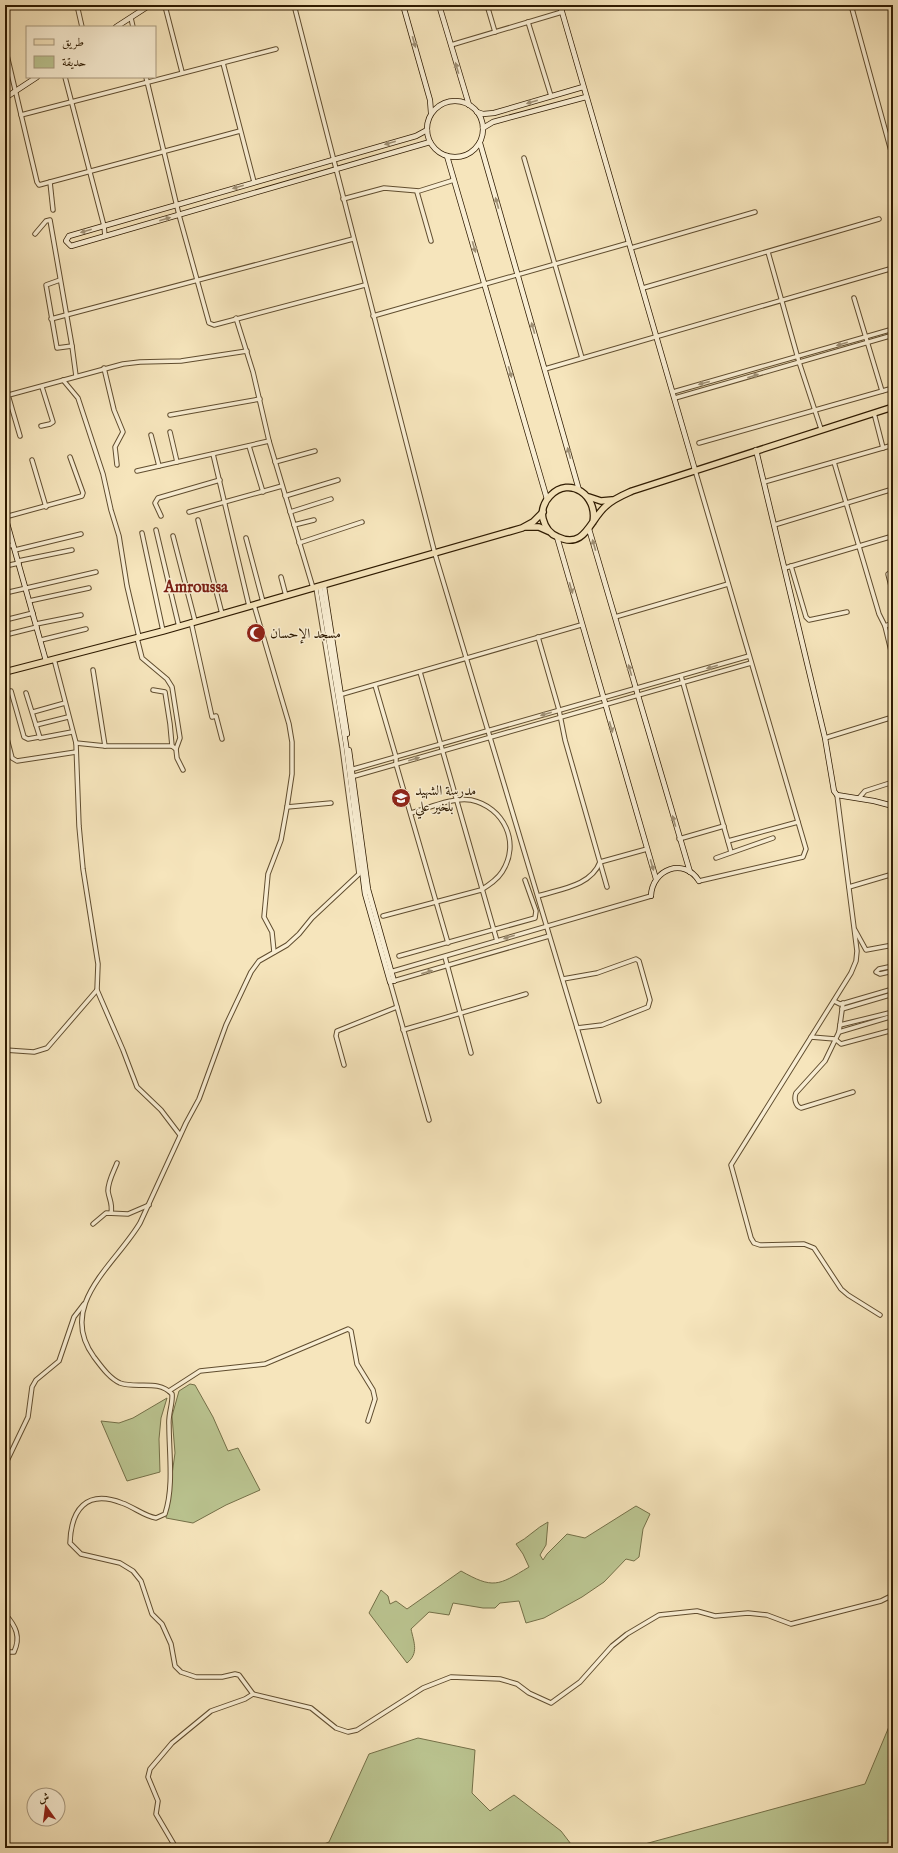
<svg xmlns="http://www.w3.org/2000/svg" width="898" height="1853" viewBox="0 0 898 1853" font-family="'IM FELL English',Amiri,serif">
<style>
.green{fill:#bbc591;stroke:#747048}
.lines{fill:none;stroke-linecap:round;stroke-linejoin:round}
.street-casing{stroke:#604d2f;stroke-width:5.5}
.secondary-casing{stroke:#2e1a00;stroke-width:6}
.primary-casing{stroke:#2e1a00;stroke-width:8}
.street{stroke:#f9eed3;stroke-width:3.5}
.secondary{stroke:#f9eed3;stroke-width:4.5}
.primary{stroke:#f6e5bc;stroke-width:5.5}
.oneway{fill:#9e8f74}
.labels{text-anchor:middle;stroke-width:3;stroke-linejoin:round;paint-order:stroke}
.poi-label{font-size:14px;fill:#2e1a00;stroke:#f9eed3;text-anchor:start}
.quarter-label{font-size:16px;font-weight:bold;fill:#7a1f14;stroke:#f9eed3}
</style>
<rect width="100%" height="100%" fill="#f6e5bc"/>
<filter id="stains"><feTurbulence type="fractalNoise" baseFrequency=".005" numOctaves="4"/><feColorMatrix values="0 0 0 0 .2 0 0 0 0 .09 0 0 0 0 .02 0 0 0 .5 -.17"/></filter>
<radialGradient id="worn" r=".72"><stop offset=".6" stop-color="#630" stop-opacity="0"/><stop offset="1" stop-color="#630" stop-opacity=".3"/></radialGradient>
<g class="green">
<path d="M190,1384L195,1385L213,1417L228,1451L238,1448L260,1490L226,1505L193,1523L166,1518L175,1453L172,1416L179,1391Z"/>
<path d="M167,1398L161,1418L159,1439L160,1472L127,1481L101,1421L119,1423L133,1418Z"/>
<path d="M636,1506L650,1514L643,1529L639,1557L634,1561L626,1559L604,1582L582,1597L544,1618L526,1623L519,1601L500,1603L495,1608H483L453,1603L449,1615L429,1612L411,1629C414,1643 419,1653 407,1663L369,1613L381,1590L388,1596L390,1604L396,1601L407,1609L461,1571C493,1589 498,1586 529,1567L523,1554L516,1544C528,1538 536,1528 548,1522L546,1545L540,1555L543,1560L547,1554L567,1534L585,1538Z"/>
<path d="M893,1717V1848H630L865,1784Z"/>
<path d="M418,1738L475,1750L472,1793L490,1811L514,1795L561,1831L574,1848H314L329,1842L369,1754Z"/>
</g>
<g class="lines">
<g class="street-casing">
<g id="street">
<path d="M77,5L82,27"/>
<path d="M294,5L435,554L599,1101"/>
<path d="M487,5L495,32"/>
<path d="M851,5L891,151"/>
<path d="M165,6L182,72"/>
<path d="M131,18L133,27"/>
<path d="M528,22L551,96"/>
<path d="M451,45L562,12"/>
<path d="M5,47L37,182L39,185L240,131"/>
<path d="M223,63L254,182"/>
<path d="M65,77L104,226L105,236"/>
<path d="M146,77L179,215L209,323L214,325L365,285"/>
<path d="M21,115L276,49"/>
<path d="M524,158L582,358"/>
<path d="M50,182L53,210"/>
<path d="M417,192L431,241"/>
<path d="M343,199L384,188L419,191L454,180"/>
<path d="M35,234L46,221L50,220L72,346L76,376"/>
<path d="M631,248L755,212"/>
<path d="M768,252L799,362L821,429"/>
<path d="M60,280L46,285L57,348L72,346"/>
<path d="M643,288L879,219"/>
<path d="M893,297V301"/>
<path d="M854,298L882,391"/>
<path d="M373,316L629,243"/>
<path d="M236,318L253,372L269,441L313,588"/>
<path d="M51,319L353,239"/>
<path d="M104,368L114,410L123,432L115,447L117,465"/>
<path d="M545,369L893,268"/>
<path d="M63,380L78,398L103,474L111,510L119,536L127,586L139,637"/>
<path d="M673,392L893,329"/>
<path d="M8,395L20,436"/>
<path d="M5,396L123,364L140,362L181,361L247,351"/>
<path d="M675,398L893,335"/>
<path d="M874,413L883,448"/>
<path d="M170,415L260,399"/>
<path d="M41,426L50,424L53,422L42,387"/>
<path d="M170,432L177,462"/>
<path d="M151,435L159,466"/>
<path d="M699,443L893,388"/>
<path d="M249,446L263,492"/>
<path d="M213,454L249,606"/>
<path d="M32,460L46,507"/>
<path d="M275,462L315,451"/>
<path d="M834,462L879,614L885,626L893,659"/>
<path d="M695,470L806,849L803,857L699,881"/>
<path d="M137,471L269,441"/>
<path d="M764,482L893,445"/>
<path d="M285,496L338,480"/>
<path d="M189,512L282,486"/>
<path d="M290,512L331,499"/>
<path d="M161,516L155,503L158,498L220,480"/>
<path d="M5,517L82,496L83,493L70,457"/>
<path d="M198,520L222,614"/>
<path d="M294,525L314,520"/>
<path d="M774,525L893,489"/>
<path d="M156,530L179,627"/>
<path d="M142,533L163,631"/>
<path d="M173,536L195,621"/>
<path d="M246,538L263,602"/>
<path d="M299,543L362,522"/>
<path d="M5,547L13,545"/>
<path d="M15,550L81,534"/>
<path d="M18,561L72,550"/>
<path d="M5,566L19,563"/>
<path d="M791,566L806,617L809,620L847,612"/>
<path d="M785,568L893,536"/>
<path d="M893,571L888,574L893,594"/>
<path d="M281,577L286,596"/>
<path d="M316,588L342,747L359,874L312,918L299,934L287,945L259,961L251,972L226,1025L199,1099L186,1123L140,1223C116,1264 56,1305 94,1357C101,1366 109,1378 120,1383C137,1389 158,1379 172,1394C173,1404 168,1414 169,1425C169,1453 174,1487 165,1514L156,1518C144,1516 134,1507 122,1503C86,1489 71,1510 70,1543L81,1554L120,1563L133,1571L141,1581L152,1614L162,1624L171,1644L175,1666L181,1672L196,1677H222L235,1674L239,1675L253,1694L311,1708L336,1728L348,1732L357,1730L423,1688L451,1677L500,1679L517,1684L529,1693L551,1703L580,1682L612,1646L627,1634L659,1615L697,1611L715,1616L748,1613L767,1615L791,1624L881,1601L893,1595"/>
<path d="M5,593L96,572"/>
<path d="M29,601L89,588"/>
<path d="M254,605L289,724L292,742V774L287,807L281,840L268,874L265,906L264,917L272,932L274,952"/>
<path d="M615,617L728,584"/>
<path d="M5,620L33,613"/>
<path d="M191,622L212,717L216,716L222,739"/>
<path d="M36,624L81,615"/>
<path d="M885,626L893,623"/>
<path d="M5,635L37,627"/>
<path d="M538,637L559,710L565,740L607,887"/>
<path d="M137,638L142,658L167,679L172,687L180,738L176,749"/>
<path d="M41,640L86,629"/>
<path d="M93,670L105,746"/>
<path d="M420,672L497,941"/>
<path d="M681,676L731,852"/>
<path d="M375,685L396,757V764L448,943"/>
<path d="M153,690L165,692L170,724L172,746"/>
<path d="M11,691L24,737L28,739L39,737"/>
<path d="M26,693L40,738L72,732"/>
<path d="M339,695L581,625"/>
<path d="M33,712L65,703"/>
<path d="M36,725L68,717"/>
<path d="M5,731L12,758L17,761L76,752"/>
<path d="M825,738L893,717"/>
<path d="M76,743L105,746H172L176,749L177,758L183,770"/>
<path d="M350,770L749,656"/>
<path d="M351,777L751,663"/>
<path d="M837,795L857,951L856,961L851,973L731,1165L751,1238L754,1243L760,1245L804,1244L814,1248L841,1289L848,1295L880,1315"/>
<path d="M859,798L865,791L893,782"/>
<path d="M287,807L331,803"/>
<path d="M679,839L724,826"/>
<path d="M728,841L798,822"/>
<path d="M716,858L773,838"/>
<path d="M849,887L893,874"/>
<path d="M538,896C560,889 591,886 600,862L647,849"/>
<path d="M5,904H6"/>
<path d="M383,916L481,890C489,885 497,880 502,872C521,843 504,807 471,800C452,797 429,808 411,813"/>
<path d="M855,930L866,950L893,945"/>
<path d="M399,956L535,918L536,911L525,880"/>
<path d="M445,957L471,1053"/>
<path d="M893,966L879,969L876,972L880,974L893,971"/>
<path d="M390,972L651,896"/>
<path d="M563,979L597,973L636,959L639,961L650,1000L648,1007L602,1025L577,1028"/>
<path d="M97,990L123,1050L137,1087L161,1110L180,1135"/>
<path d="M834,1001L840,1004L845,1003L893,989"/>
<path d="M843,1003L839,1032L825,1061L796,1093C794,1098 795,1106 801,1108L853,1092"/>
<path d="M842,1009L893,994"/>
<path d="M840,1025L893,1012"/>
<path d="M403,1030L526,994"/>
<path d="M839,1032L893,1016"/>
<path d="M811,1037L835,1039L841,1044L893,1030"/>
<path d="M5,1050L34,1052L47,1048L97,990L98,964L83,869L79,826L76,743L54,659"/>
<path d="M344,1065L336,1036L337,1031L397,1007"/>
<path d="M429,1120L390,982L549,936"/>
<path d="M111,1213C113,1204 109,1199 108,1191C108,1181 114,1171 117,1163"/>
<path d="M93,1224L106,1213L128,1214L149,1205"/>
<path d="M169,1391L200,1371L265,1364L348,1329L351,1331L357,1364L373,1390L375,1399L368,1421"/>
<path d="M5,1465L28,1417L32,1387L36,1380L59,1361L74,1317L84,1304"/>
<path d="M5,1614C16,1626 21,1637 14,1652H5"/>
<path d="M176,1848L156,1814L158,1801L148,1777L150,1769L172,1743L211,1711L245,1699L253,1694"/>
</g>
</g>
<g class="secondary-casing">
<g id="secondary">
<path d="M403,5L430,100L431,113"/>
<path d="M439,5L469,105"/>
<path d="M560,5L695,470"/>
<path d="M116,27L150,5"/>
<path d="M5,98L37,77"/>
<circle cx="455" cy="129" r="28"/>
<path d="M477,112L483,114L494,113L583,87"/>
<path d="M483,128L493,122L586,97"/>
<path d="M427,130L416,136L69,236L66,241L71,246L430,142"/>
<path d="M480,143L579,490"/>
<path d="M447,156L547,499"/>
<path d="M756,450L825,738L834,791L837,795L874,801L893,806"/>
<path d="M5,516L46,661"/>
<path d="M589,529L690,872"/>
<path d="M557,537L656,879"/>
<path d="M324,586L347,734"/>
<path d="M320,587L346,745L365,894L390,982"/>
<path d="M349,750L368,889L394,981"/>
<path d="M651,896C652,869 684,857 699,881"/>
</g>
</g>
<g class="primary-casing">
<g id="primary">
<path d="M589,497L601,501L612,500"/>
<path d="M593,522C598,496 570,475 550,496C544,502 541,511 543,519C545,527 550,534 558,537C585,550 590,519 606,506C613,499 623,495 632,491L893,407"/>
<path d="M526,527H539L548,531"/>
<path d="M5,672L163,631L522,528L533,522L543,512"/>
</g>
</g>
<use href="#street" class="street"/>
<use href="#secondary" class="secondary"/>
<use href="#primary" class="primary"/>
</g>
<defs><path id="oneway-solid" d="M-6-.8H1V-3.2L6.5 0L1 3.2V.8H-6Z"/></defs>
<g class="oneway">
<use href="#oneway-solid" transform="translate(414 42) rotate(74)"/>
<use href="#oneway-solid" transform="translate(457 68) rotate(-106)"/>
<use href="#oneway-solid" transform="translate(532 102) rotate(164)"/>
<use href="#oneway-solid" transform="translate(390 143) rotate(164)"/>
<use href="#oneway-solid" transform="translate(238 187) rotate(164)"/>
<use href="#oneway-solid" transform="translate(497 203) rotate(-106)"/>
<use href="#oneway-solid" transform="translate(165 219) rotate(-16)"/>
<use href="#oneway-solid" transform="translate(86 231) rotate(164)"/>
<use href="#oneway-solid" transform="translate(474 247) rotate(74)"/>
<use href="#oneway-solid" transform="translate(533 328) rotate(-106)"/>
<use href="#oneway-solid" transform="translate(842 344) rotate(164)"/>
<use href="#oneway-solid" transform="translate(510 372) rotate(74)"/>
<use href="#oneway-solid" transform="translate(753 376) rotate(-17)"/>
<use href="#oneway-solid" transform="translate(704 383) rotate(165)"/>
<use href="#oneway-solid" transform="translate(569 453) rotate(-106)"/>
<use href="#oneway-solid" transform="translate(594 545) rotate(-106)"/>
<use href="#oneway-solid" transform="translate(571 588) rotate(74)"/>
<use href="#oneway-solid" transform="translate(712 667) rotate(164)"/>
<use href="#oneway-solid" transform="translate(630 670) rotate(-106)"/>
<use href="#oneway-solid" transform="translate(546 714) rotate(164)"/>
<use href="#oneway-solid" transform="translate(611 727) rotate(74)"/>
<use href="#oneway-solid" transform="translate(414 759) rotate(-16)"/>
<use href="#oneway-solid" transform="translate(674 821) rotate(-106)"/>
<use href="#oneway-solid" transform="translate(652 865) rotate(74)"/>
<use href="#oneway-solid" transform="translate(509 937) rotate(163)"/>
<use href="#oneway-solid" transform="translate(427 972) rotate(-16)"/>
</g>
<defs>
<g id="mosque-disc" transform="scale(1)"><circle r="9.5" fill="#8f2418" stroke="#f9eed3"/><path d="M3.5-4.9A6 6 0 1 0 3.5 4.9A5 5 0 1 1 3.5-4.9Z" fill="#fff"/></g>
<g id="school-disc" transform="scale(1)"><circle r="9.5" fill="#8f2418" stroke="#f9eed3"/><path d="M0-5L7-2L0 1L-7-2ZM-4 1L0 2.5L4 1V4Q0 6-4 4Z" fill="#fff"/></g>
</defs>
<g fill-rule="evenodd">
<use href="#mosque-disc" x="256" y="633"/>
<use href="#school-disc" x="401" y="798"/>
</g>
<g class="labels">
<g class="poi-label">
<text x="270" y="638">مسجد الإحسان</text>
<text x="415" y="795">مدرسة الشهيد<tspan x="415" dy="16">بلخير علي</tspan></text>
</g>
<g class="quarter-label">
<text x="196" y="592">Amroussa</text>
</g>
</g>
<rect width="898" height="1853" fill="none" stroke="#f6e5bc" stroke-width="20"/>
<rect x="6" y="6" width="886" height="1841" fill="none" stroke="#2e1a00" stroke-width="2"/>
<rect x="10" y="10" width="878" height="1833" fill="none" stroke="#2e1a00"/>
<rect x="26" y="26" width="130" height="52" fill="#f9eed3" stroke="#a8997f"/>
<rect x="34" y="39" width="20" height="6" fill="#f6e5bc" stroke="#a8997f"/>
<text x="62" y="46" font-size="12" fill="#2e1a00">طريق</text>
<rect x="34" y="56" width="20" height="12" fill="#bbc591" stroke="#a8997f"/>
<text x="62" y="66" font-size="12" fill="#2e1a00">حديقة</text>
<g transform="translate(46 1807) rotate(346)"><circle r="19" fill="#f9eed3" stroke="#a8997f"/>
<path d="M0-3L7 15L0 10L-7 15Z" fill="#8f2418"/>
<text y="-6" font-size="11" font-weight="bold" text-anchor="middle" fill="#2e1a00">ش</text>
</g>
<rect width="100%" height="100%" filter="url(#stains)"/>
<rect width="100%" height="100%" fill="url(#worn)"/>
</svg>
